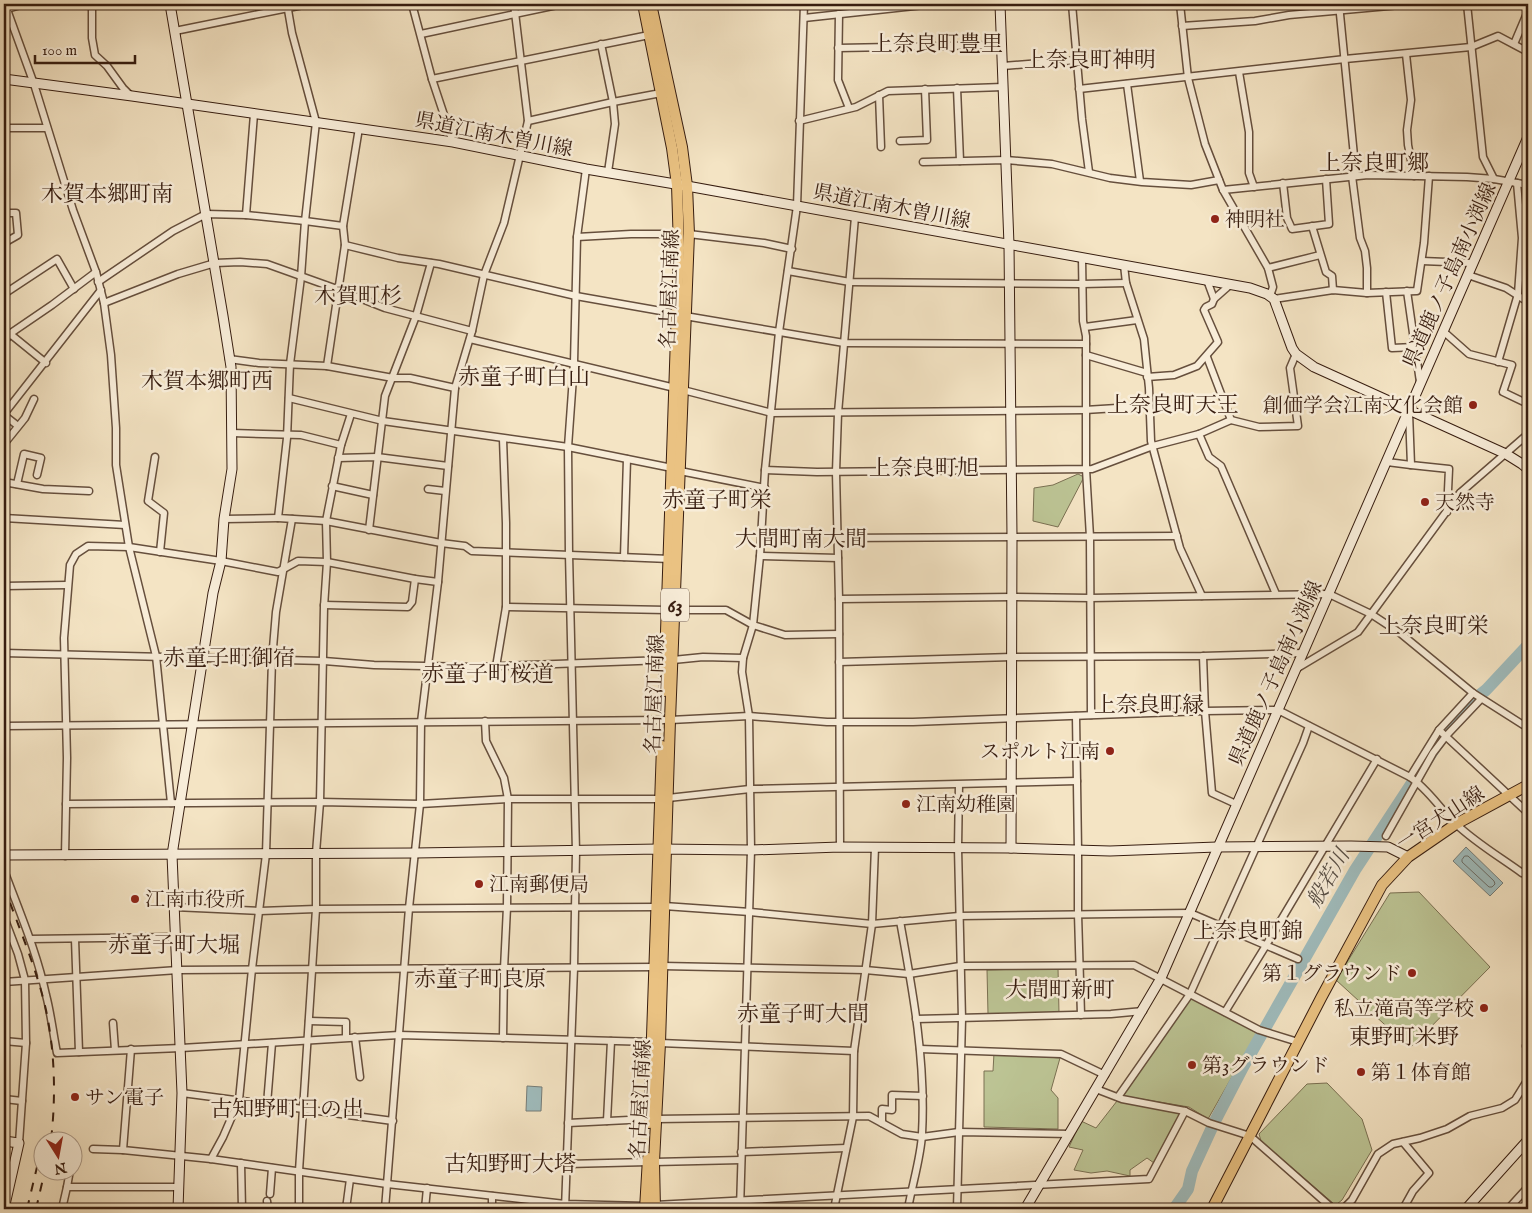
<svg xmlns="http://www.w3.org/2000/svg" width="1532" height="1213" viewBox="0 0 1532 1213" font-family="'IM FELL English','Noto Serif JP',serif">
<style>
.green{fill:#bcc494;stroke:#7a7052}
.water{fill:#9fbcbd;stroke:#757c78}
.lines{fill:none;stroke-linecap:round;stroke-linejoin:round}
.shore{stroke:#6b6c66;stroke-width:1}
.river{stroke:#9fbcbd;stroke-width:12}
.street-casing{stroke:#664f3d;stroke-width:9}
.secondary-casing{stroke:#371d10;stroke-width:11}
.primary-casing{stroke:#371d10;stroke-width:12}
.street{stroke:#f8edd9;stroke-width:6}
.secondary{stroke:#f8edd9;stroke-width:9}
.primary{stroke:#eac282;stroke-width:10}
.rail{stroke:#371d10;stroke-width:2;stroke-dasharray:9 9;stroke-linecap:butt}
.poi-dot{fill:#8f2418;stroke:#f8edd9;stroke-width:2}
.labels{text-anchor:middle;stroke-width:5;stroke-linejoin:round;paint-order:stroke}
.shield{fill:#f8edd9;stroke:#715b4c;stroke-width:1}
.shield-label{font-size:19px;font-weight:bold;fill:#371d10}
.street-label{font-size:20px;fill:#371d10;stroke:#f8edd9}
.poi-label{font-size:20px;fill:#371d10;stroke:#f8edd9;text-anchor:start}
.water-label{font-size:21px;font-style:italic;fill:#564d44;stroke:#f8edd9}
.quarter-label{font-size:22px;fill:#371d10;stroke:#f8edd9}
</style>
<rect width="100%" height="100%" fill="#f4e4c4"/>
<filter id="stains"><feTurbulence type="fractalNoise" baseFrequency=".004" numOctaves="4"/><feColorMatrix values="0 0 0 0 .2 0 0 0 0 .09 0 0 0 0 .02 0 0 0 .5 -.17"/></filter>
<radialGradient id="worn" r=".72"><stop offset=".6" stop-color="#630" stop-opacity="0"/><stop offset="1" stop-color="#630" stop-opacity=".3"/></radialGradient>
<g class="green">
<path d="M1078,474L1084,477L1058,527L1033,521L1034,488L1053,485Z"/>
<path d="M1419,892L1490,967L1412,1046L1407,1045L1336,980L1390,893Z"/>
<path d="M1058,968L1059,1013L988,1014L987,970Z"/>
<path d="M1191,998L1257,1033L1208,1119L1189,1107L1123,1096Z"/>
<path d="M994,1053L1060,1058L1051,1090L1058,1098V1129L984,1127V1071H993Z"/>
<path d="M1327,1083L1362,1119L1372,1150L1342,1200L1337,1204H1334L1261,1141L1259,1134L1307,1084Z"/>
<path d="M1117,1101L1180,1113L1154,1163L1147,1158L1130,1170V1176L1107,1171L1091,1173L1074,1170L1083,1150L1069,1147L1081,1121L1096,1128Z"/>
</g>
<g class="water">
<path d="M1466,847L1503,883L1490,896L1453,861Z"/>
<path d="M527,1086L542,1087L541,1111H526Z"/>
</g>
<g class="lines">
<path class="shore" d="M1465,856H1468L1494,881L1495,884L1492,887H1489L1462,862V860Z"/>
<path class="river" d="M1174,1209L1188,1189L1192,1171L1215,1121L1243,1067L1355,870L1448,728L1472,701L1486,690L1528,645"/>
<g class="street-casing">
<g id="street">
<path d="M5,4L34,84L73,210L96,272L104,303L111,355L116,428V465L129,547L156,656L171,803"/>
<path d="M92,4V38L95,55L107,66L123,88L131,96"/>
<path d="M287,4L292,33L316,122L305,221L301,277L290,364L287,438L278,518L326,521L441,543L465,546L472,551L670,559"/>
<path d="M412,4L432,79L453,142"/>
<path d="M1072,4L1082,119L1089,172"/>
<path d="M1180,4L1188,78L1205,144L1223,190L1268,268L1273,287L1270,296"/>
<path d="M1339,4L1356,176"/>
<path d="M1467,4L1483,157L1494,179"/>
<path d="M7,9L24,4"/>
<path d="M839,14L838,80L849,108"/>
<path d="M804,18L933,4"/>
<path d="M1182,26L1255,21L1289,15L1411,4"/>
<path d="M175,31L308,4"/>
<path d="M421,34L562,4"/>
<path d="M601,44L613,102L615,124L608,172"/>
<path d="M1514,44L1528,11"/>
<path d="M838,48L1001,45"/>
<path d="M1406,54L1411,100L1407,130L1408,145L1414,176"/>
<path d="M1003,66L1077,60"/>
<path d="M1239,72L1249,132V173L1254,187"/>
<path d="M432,79L649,35"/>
<path d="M1127,84L1140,181"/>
<path d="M957,88L960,161"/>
<path d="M1079,89L1345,59L1471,47L1498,36L1528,52"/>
<path d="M879,95L881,147"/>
<path d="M528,121L613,102L661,93"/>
<path d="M799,121L856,107L888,91L1003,87"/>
<path d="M4,128H47"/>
<path d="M900,141L927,140L925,89"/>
<path d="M923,162L1006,160L1052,164L1110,178L1142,182L1191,185L1219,180"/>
<path d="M1352,176L1360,238L1365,251L1367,268V293"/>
<path d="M1283,183L1287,218L1292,229L1329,224L1326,179"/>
<path d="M1223,190L1368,175L1467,177L1494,179L1528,185"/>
<path d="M4,213H16L18,235L4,243"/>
<path d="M246,215L254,114"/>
<path d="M1312,226L1326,272L1332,276L1333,290"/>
<path d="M689,234L764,243L792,249"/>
<path d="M577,237L631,234H679"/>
<path d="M345,245L398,258L439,264L576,296L678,314"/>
<path d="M1082,258L1083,321L1086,336V469L1090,537L1091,715"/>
<path d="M1422,261L1472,263"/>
<path d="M1124,265L1126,283L1144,339L1149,388L1151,441L1180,548L1202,596"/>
<path d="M1268,268L1320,255"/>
<path d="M788,271L850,282L1082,284L1126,283"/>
<path d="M1468,275L1506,288L1528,302"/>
<path d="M98,282L173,231L206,214L246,215L305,221L343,226"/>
<path d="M1407,291L1420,382"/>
<path d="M1386,292L1392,348L1415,347"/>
<path d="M4,294L57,259L74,289"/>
<path d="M1214,299L1231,284"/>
<path d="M1274,299L1333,290L1367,293L1417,291L1424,243L1429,176"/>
<path d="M104,303L178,274L215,263L240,262L267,264L337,289L385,308L472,331"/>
<path d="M685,316L844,343L1086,344"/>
<path d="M1085,327L1137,320"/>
<path d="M4,329L46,363"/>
<path d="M1443,331L1469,354L1512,365L1503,392L1528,404"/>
<path d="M470,339L675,388"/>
<path d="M4,342L11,333L52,305L96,272"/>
<path d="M1086,355L1147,373"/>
<path d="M1207,357L1231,420"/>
<path d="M229,359L259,363L327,366L393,378H410L455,388"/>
<path d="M1498,362L1518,294L1522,238L1517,183"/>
<path d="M327,366L345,245L343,226L359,128"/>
<path d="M1147,377L1174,375L1197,366L1218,342L1204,310L1206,307L1212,304L1214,299L1207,280"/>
<path d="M683,390L772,413L1085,410L1149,406"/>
<path d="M289,398L383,421L568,447L672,468"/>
<path d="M1409,413L1411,465L1449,469L1447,512"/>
<path d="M4,414L101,290"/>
<path d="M4,415L18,426"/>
<path d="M232,433L301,435L341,445"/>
<path d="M1199,434L1209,457L1221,466L1276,594"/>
<path d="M4,444L25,418L34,399"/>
<path d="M155,457L148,501L164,513L160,552"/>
<path d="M338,458L377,457L448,466"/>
<path d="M1387,462L1411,465"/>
<path d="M765,470L817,472L1092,469L1153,446L1199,434L1231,420L1259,427L1298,426L1290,368L1296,354"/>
<path d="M680,471L765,488"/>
<path d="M4,482L43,489L89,491"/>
<path d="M17,484L24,454L41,458L37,475"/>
<path d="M332,486L373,495"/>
<path d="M428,489L445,491"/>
<path d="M4,518L125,525"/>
<path d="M224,519L278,518"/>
<path d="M369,530L385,396L416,316L431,263"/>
<path d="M837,538L1177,536"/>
<path d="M760,556L838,558"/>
<path d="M624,557L627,459"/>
<path d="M4,586L67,585"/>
<path d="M839,599L1012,597L1090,598L1329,594L1371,614L1400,633L1473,693L1528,728"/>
<path d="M324,605L408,607L412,602L415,579"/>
<path d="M506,607L667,610"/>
<path d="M675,610H726L753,625L785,635L839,634"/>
<path d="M4,653L324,661L374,665L475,667L665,660"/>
<path d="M1203,656L1205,711L1212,793L1236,804"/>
<path d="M673,660L703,657L743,658"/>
<path d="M839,662L1012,657L1203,656L1303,653"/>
<path d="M496,667L506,607V523L503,439"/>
<path d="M1296,669L1358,632L1460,493L1528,434"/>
<path d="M1076,716L1078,851V914L1081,1015"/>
<path d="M670,720L749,716L827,722H913L1205,711L1278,710L1410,777C1428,789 1440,809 1456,824C1476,843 1500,857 1522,873L1525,870L1528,873"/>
<path d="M485,721L486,741L504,778L508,799L507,907L504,969L503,1038"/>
<path d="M4,726L664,720"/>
<path d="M1439,730L1528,813"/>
<path d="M1410,777L1439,730L1473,693"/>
<path d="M668,798L750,789L1077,781"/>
<path d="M66,804L320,802L420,804L508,799H660"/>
<path d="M1386,836L1433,753L1446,736L1481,699"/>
<path d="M840,847L839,599L836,472L838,413L855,217"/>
<path d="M65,856L67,758L64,638L70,565L76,554L88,546L129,547L221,561L278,572L298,561L327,562L415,579L438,582"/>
<path d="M4,870C19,911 37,952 46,995C51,1014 53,1033 57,1053L181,1048L399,1035L652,1042"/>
<path d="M664,906L750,912L872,924L959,916L1190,913L1298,959"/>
<path d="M174,907L260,911L316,909L657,907"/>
<path d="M4,917L18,954L25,980L26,1043L19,1143"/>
<path d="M900,921C913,992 926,1062 922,1134C921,1157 912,1185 908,1209"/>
<path d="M30,939L175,937"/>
<path d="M75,939L79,1052"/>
<path d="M662,966L865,970L909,974L960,966L1134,965L1259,1030L1298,1042"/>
<path d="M4,982L178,970L655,967"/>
<path d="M1225,1012L1265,947L1377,759"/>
<path d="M916,1019L1111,1014L1143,1011"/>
<path d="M309,1021L346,1022V1037"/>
<path d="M113,1023L115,1050"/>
<path d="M355,1037L360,1077"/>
<path d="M4,1041L26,1043"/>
<path d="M660,1043L854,1051"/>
<path d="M1528,1044L1526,1046L1528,1048"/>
<path d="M131,1049L123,1150L211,1159L387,1184L565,1204L645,1206"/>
<path d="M920,1049L1061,1054L1105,1075"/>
<path d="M1096,1089L1122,1099L1185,1111L1209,1123L1250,1136L1333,1209"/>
<path d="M182,1093L393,1121"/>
<path d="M1118,1097L1190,994L1303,743L1309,726"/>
<path d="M4,1099L22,1101"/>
<path d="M267,1104L272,1043"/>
<path d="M656,1119L869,1116L902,1134L922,1137L959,1132L1070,1134"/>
<path d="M607,1121L611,1041"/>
<path d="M568,1123L649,1119"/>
<path d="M882,1123V1109L892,1110V1095L923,1096"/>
<path d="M1403,1142L1429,1173L1413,1191L1403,1209"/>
<path d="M93,1149L123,1150"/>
<path d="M741,1152L846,1148"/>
<path d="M72,1154L74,1147"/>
<path d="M211,1159L223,1137L239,1100L252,969L266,854L272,660L276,612L292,519"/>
<path d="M654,1162L741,1160"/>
<path d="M241,1163L242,1209"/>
<path d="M567,1164L648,1162"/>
<path d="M67,1187L70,1170"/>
<path d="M270,1194L272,1168"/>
<path d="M267,1201L268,1209"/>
<path d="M655,1205L1149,1179L1185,1111"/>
<path d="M62,1209L67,1187H179"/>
<path d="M299,1209V1171L316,909V853L320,802L324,607L327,562L326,521L341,445L351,414"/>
<path d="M346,1209L350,1179"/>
<path d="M385,1209L409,908L420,804L421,722L438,582L455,388L472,331L484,275L504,223L528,121L514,4"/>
<path d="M425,1209L427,1188"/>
<path d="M492,1209V1196"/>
<path d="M565,1209L574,968L576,852L569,554L568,447L574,363L577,237L586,169"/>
<path d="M740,1209L751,850L749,716L742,672L743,658L753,625L760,556L765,470L779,332L797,206L804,4"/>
<path d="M834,1209L853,1117L854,1051L872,924L875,847"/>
<path d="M957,1209L962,1019L958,848L959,785"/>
<path d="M1343,1209L1352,1200L1378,1154L1393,1144L1420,1138L1447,1129L1470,1116L1502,1108L1515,1100L1528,1079"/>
<path d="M1508,1209L1528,1187"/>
</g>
</g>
<g class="secondary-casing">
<g id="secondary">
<path d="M170,4L223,316L231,367L232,469L224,519L221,561L213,593L172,855L182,1093L178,1209"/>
<path d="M1000,4L1009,245L1012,537L1011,848"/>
<path d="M4,79L132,96L453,142L586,169L687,186L1250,288L1267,294L1274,299L1292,348L1296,354L1314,367L1506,454L1522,464L1528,469"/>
<path d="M4,855L415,853L659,849L751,850L840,847L1011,848L1110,851L1217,847L1351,846L1388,847L1408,857"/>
<path d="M4,1141L19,1143L4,1209"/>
<path d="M1025,1209L1161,978L1528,137"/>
<path d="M1466,1209L1528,1140"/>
</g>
</g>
<g class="primary-casing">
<g id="primary">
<path d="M643,4L672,148L677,185L679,248L664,691"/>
<path d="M651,4L682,147L687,186L689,234L670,720L660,1043L654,1162L655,1209"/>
<path d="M649,1123L662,746"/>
<path d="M645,1209L648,1158"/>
<path d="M1212,1209L1321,998L1382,885L1408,857L1456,824L1528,785"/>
</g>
</g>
<use href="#street" class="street"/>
<use href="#secondary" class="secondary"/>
<use href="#primary" class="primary"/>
<g class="rail">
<path d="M4,886C18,926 37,969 46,1010C55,1053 56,1097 51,1140"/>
<path d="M27,1209L42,1146"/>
<path d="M36,1209L45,1170"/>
</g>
</g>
<g class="poi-dot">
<circle cx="1215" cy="219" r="5"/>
<circle cx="1473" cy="405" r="5"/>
<circle cx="1425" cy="502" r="5"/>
<circle cx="1110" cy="751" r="5"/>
<circle cx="906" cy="804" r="5"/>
<circle cx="479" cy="884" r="5"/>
<circle cx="135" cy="899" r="5"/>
<circle cx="1412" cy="973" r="5"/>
<circle cx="1484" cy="1008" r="5"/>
<circle cx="1192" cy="1065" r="5"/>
<circle cx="1361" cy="1072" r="5"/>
<circle cx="75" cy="1097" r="5"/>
</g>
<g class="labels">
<rect class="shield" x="661" y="588.5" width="28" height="33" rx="4"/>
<g class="shield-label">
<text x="675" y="612">63</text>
</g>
<g class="street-label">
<text transform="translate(494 134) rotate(11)" y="7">県道江南木曽川線</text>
<text transform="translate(892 206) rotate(11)" y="7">県道江南木曽川線</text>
<text transform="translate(1449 275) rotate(-66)" y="7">県道鹿ノ子島南小渕線</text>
<text transform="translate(669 289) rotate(-88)" y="7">名古屋江南線</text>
<text transform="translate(1275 673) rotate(-66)" y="7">県道鹿ノ子島南小渕線</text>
<text transform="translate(654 694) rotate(-88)" y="7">名古屋江南線</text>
<text transform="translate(1440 818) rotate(-33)" y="7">一宮犬山線</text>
<text transform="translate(640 1099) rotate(-87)" y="7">名古屋江南線</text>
</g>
<g class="poi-label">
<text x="1225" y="226">神明社</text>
<text x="1463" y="412" text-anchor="end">創価学会江南文化会館</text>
<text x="1435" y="509">天然寺</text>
<text x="1100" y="758" text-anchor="end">スポルト江南</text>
<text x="916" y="811">江南幼稚園</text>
<text x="489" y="891">江南郵便局</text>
<text x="145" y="906">江南市役所</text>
<text x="1402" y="980" text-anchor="end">第１グラウンド</text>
<text x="1474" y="1015" text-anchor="end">私立滝高等学校</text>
<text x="1202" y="1072">第3グラウンド</text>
<text x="1371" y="1079">第１体育館</text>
<text x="85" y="1104">サン電子</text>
</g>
<g class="water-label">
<text transform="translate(1328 878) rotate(-60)" y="7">般若川</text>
</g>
<g class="quarter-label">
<text x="937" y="51">上奈良町豊里</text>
<text x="1090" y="67">上奈良町神明</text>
<text x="1374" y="170">上奈良町郷</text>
<text x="107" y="201">木賀本郷町南</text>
<text x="358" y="303">木賀町杉</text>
<text x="524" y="384">赤童子町白山</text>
<text x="207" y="388">木賀本郷町西</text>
<text x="1173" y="412">上奈良町天王</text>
<text x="924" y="475">上奈良町旭</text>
<text x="717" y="507">赤童子町栄</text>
<text x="801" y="546">大間町南大間</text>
<text x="1434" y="633">上奈良町栄</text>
<text x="229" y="665">赤童子町御宿</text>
<text x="488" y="681">赤童子町桜道</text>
<text x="1149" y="712">上奈良町緑</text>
<text x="1248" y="938">上奈良町錦</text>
<text x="174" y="952">赤童子町大堀</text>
<text x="480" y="986">赤童子町良原</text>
<text x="1060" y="997">大間町新町</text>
<text x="803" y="1021">赤童子町大間</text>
<text x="1404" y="1044">東野町米野</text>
<text x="287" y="1116">古知野町日の出</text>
<text x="510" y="1171">古知野町大塔</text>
</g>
</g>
<rect width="1532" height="1213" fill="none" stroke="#f4e4c4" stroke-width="20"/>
<rect x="5" y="5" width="1522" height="1203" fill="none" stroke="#371d10" stroke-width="2.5"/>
<rect x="10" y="10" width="1512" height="1193" fill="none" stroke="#371d10"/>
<g transform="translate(58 1156) rotate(169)"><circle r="24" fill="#f8edd9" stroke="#ab9a89"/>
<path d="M0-4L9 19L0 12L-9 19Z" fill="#8f2418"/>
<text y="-8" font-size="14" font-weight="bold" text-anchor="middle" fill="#371d10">N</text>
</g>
<path d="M35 55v8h100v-8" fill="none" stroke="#371d10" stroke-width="2.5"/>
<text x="42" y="55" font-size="15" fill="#371d10" stroke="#f8edd9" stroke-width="4" paint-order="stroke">100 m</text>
<rect width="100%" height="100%" filter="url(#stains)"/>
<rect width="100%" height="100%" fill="url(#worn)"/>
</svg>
